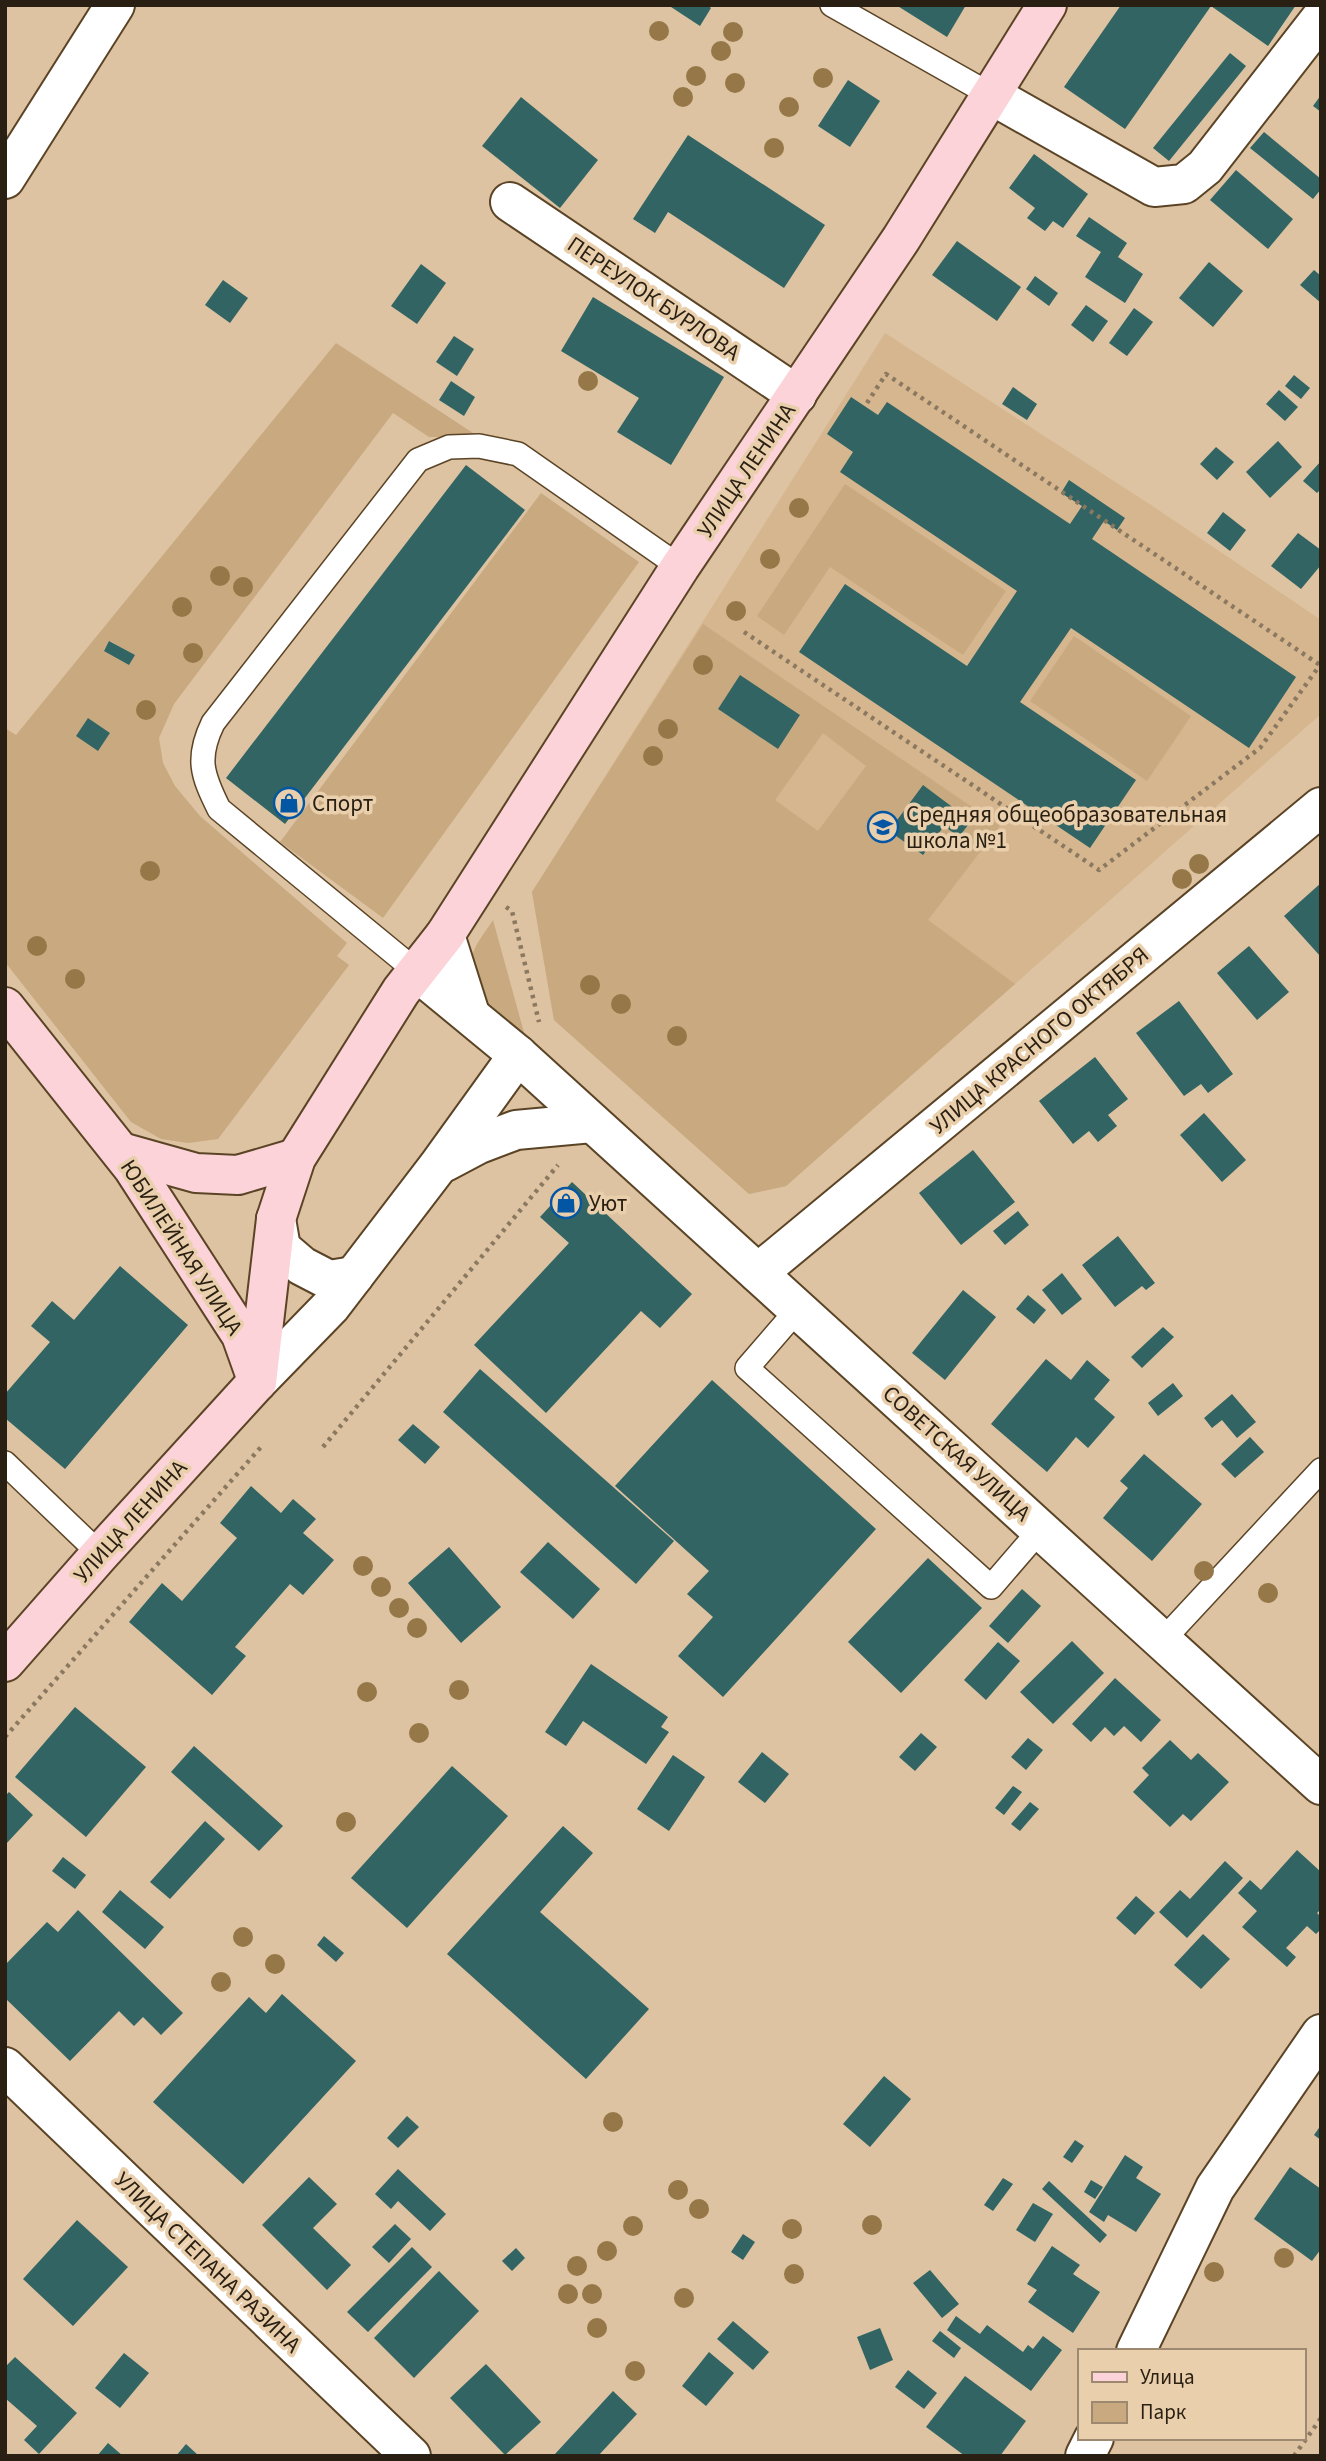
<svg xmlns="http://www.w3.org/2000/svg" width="1326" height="2461" viewBox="0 0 1326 2461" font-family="'Source Sans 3',sans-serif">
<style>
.built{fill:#d5b68e}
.green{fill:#c8a980;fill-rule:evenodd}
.building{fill:#316463}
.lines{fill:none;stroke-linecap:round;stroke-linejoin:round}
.lane-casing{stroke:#5b4426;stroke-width:26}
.street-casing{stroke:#5b4426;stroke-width:42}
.secondary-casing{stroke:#5b4426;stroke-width:42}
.path{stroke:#8b7860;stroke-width:4.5;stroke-dasharray:3.5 5;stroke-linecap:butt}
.lane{stroke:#fff;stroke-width:23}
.street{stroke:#fff;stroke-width:38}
.secondary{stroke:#fbd3d9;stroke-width:38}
.tree{fill:#957748}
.labels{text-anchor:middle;stroke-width:7;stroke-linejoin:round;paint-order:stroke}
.street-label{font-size:23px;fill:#291f12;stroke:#eacfad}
.poi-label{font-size:23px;fill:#291f12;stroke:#eacfad;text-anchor:start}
</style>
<rect width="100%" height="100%" fill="#ddc3a1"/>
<path class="built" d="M885,333L1154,507L1321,620V714L786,1186L749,1194L554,1020L532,892Z"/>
<g class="green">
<path d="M336,343L479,437H429L393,413L174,704L159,738L163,763L175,786L200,816L347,943L337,956L349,965L218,1139L188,1143L161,1139L131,1122L5,962V728L16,735ZM110,641L134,655L129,665L104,650ZM88,718L110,733L98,750Z"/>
<path d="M845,484L1006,591L963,655L830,567L784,635L757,616Z"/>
<path d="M541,493L639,562L383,918L280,842Z"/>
<path d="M703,624L1000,826L928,920L1015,984L786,1186L749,1194L554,1020L532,892ZM740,676L800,716L778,749L718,709ZM823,733L866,766L818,831L775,800ZM923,786L971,821L959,837L944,826L922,855L890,831Z"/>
<path d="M1074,636L1191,716L1147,781L1030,701Z"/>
<path d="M493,920L528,1047C509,1026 469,994 471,964C471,948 485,933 493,920Z"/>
</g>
<g class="building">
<path d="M668,5H707L711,8L700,26Z"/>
<path d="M896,5H966L947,37Z"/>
<path d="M1121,5H1296L1268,46L1211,6L1125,129L1064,87Z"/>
<path d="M1230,53L1246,66L1169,161L1153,148Z"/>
<path d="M848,80L880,101L850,147L818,126Z"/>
<path d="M1321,95V112L1313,106Z"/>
<path d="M521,97L598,160L560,208L482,146Z"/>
<path d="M1264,132L1321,179V189L1313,199L1250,148Z"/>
<path d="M688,135L825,225L784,288L668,212L655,233L633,219Z"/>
<path d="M1034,154L1088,194L1063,228L1053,221L1045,231L1027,218L1035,208L1009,188Z"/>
<path d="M1236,170L1293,219L1268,249L1210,200Z"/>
<path d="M1089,217L1127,243L1118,257L1143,274L1125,303L1085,277L1101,252L1076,236Z"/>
<path d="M957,241L1021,287L997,321L932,275Z"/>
<path d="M1209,262L1243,291L1213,327L1179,298Z"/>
<path d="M421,264L446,283L417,324L391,306Z"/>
<path d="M1314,270L1321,276V303L1300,285Z"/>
<path d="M1035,276L1058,293L1049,306L1026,289Z"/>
<path d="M223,280L248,298L230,323L205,305Z"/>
<path d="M593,297L724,377L671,465L617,432L639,398L561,351Z"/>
<path d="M1086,305L1108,321L1093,342L1071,325Z"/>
<path d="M1134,308L1153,322L1127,356L1109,343Z"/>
<path d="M454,336L474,349L457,376L436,362Z"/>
<path d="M1294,375L1310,388L1301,399L1285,386Z"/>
<path d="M451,381L475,397L464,416L439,400Z"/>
<path d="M1013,387L1037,404L1027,420L1002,404Z"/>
<path d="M1279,390L1298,407L1285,421L1266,404Z"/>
<path d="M851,397L878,415L887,402L1070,524L1082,506L1061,493L1069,480L1125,518L1117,530L1104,521L1092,539L1296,677L1249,748L1071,628L1020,702L1136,780L1090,848L799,652L845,584L967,666L1017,591L840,472L853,452L827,434Z"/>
<path d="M1278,441L1302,467L1270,498L1246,472Z"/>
<path d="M1216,447L1234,462L1217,480L1200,464Z"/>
<path d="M1321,461V489L1317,493L1303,481Z"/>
<path d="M466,465L525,510L285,824L226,778Z"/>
<path d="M1223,512L1246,530L1230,551L1207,533Z"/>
<path d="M1298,533L1321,550V565L1301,589L1271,566Z"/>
<path d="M109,641L135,655L129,665L104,651Z"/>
<path d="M740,675L800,715L778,749L718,709Z"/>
<path d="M88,718L110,733L98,751L76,736Z"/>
<path d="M923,785L971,821L959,837L944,826L923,855L889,831Z"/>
<path d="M1321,883V957L1284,916Z"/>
<path d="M1249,946L1289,992L1257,1020L1217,973Z"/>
<path d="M1179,1001L1233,1074L1208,1093L1201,1084L1184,1096L1136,1033Z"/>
<path d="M1095,1057L1128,1099L1108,1115L1117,1126L1098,1142L1089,1131L1073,1144L1039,1101Z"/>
<path d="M1204,1113L1246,1160L1222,1182L1180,1135Z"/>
<path d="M973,1150L1015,1202L961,1245L919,1193Z"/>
<path d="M572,1182L692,1294L660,1328L641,1311L546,1413L474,1345L569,1243L540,1217Z"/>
<path d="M1018,1211L1029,1225L1005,1245L993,1231Z"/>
<path d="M1118,1236L1155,1283L1146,1290L1142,1286L1115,1307L1082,1265Z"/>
<path d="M120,1266L188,1325L65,1469L5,1418V1394L50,1342L31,1326L52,1301L74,1320Z"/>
<path d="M1062,1273L1082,1299L1062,1315L1042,1290Z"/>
<path d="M963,1290L996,1317L945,1380L912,1353Z"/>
<path d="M1028,1295L1046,1310L1034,1324L1016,1309Z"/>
<path d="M1163,1327L1174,1337L1142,1368L1131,1357Z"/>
<path d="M1046,1359L1071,1380L1087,1360L1110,1380L1094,1399L1115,1417L1088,1448L1076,1437L1047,1472L991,1424Z"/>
<path d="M480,1369L674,1541L636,1584L443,1412Z"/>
<path d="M712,1380L876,1529L723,1697L678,1656L713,1617L687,1594L709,1571L615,1486Z"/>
<path d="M1173,1383L1183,1396L1158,1416L1148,1403Z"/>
<path d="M1232,1394L1256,1422L1237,1438L1222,1420L1212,1428L1204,1418Z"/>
<path d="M413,1424L440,1447L425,1464L398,1440Z"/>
<path d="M1250,1437L1264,1452L1235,1478L1221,1464Z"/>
<path d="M1144,1454L1202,1504L1152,1561L1103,1518L1128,1488L1120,1481Z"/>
<path d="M251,1486L281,1513L293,1499L316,1519L303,1533L334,1560L303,1595L290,1584L235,1647L246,1656L212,1695L129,1622L162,1583L182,1601L237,1538L220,1523Z"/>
<path d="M548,1542L600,1589L573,1619L520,1572Z"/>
<path d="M449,1547L501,1607L461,1643L408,1583Z"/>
<path d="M928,1558L982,1608L901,1693L848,1642Z"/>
<path d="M1022,1589L1041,1606L1008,1643L989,1626Z"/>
<path d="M1072,1641L1104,1673L1053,1724L1020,1692Z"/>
<path d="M998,1642L1020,1661L986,1700L964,1680Z"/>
<path d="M591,1664L668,1717L661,1727L669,1732L646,1764L583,1721L566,1746L545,1732Z"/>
<path d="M1115,1678L1161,1720L1141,1742L1124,1726L1114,1736L1105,1727L1091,1742L1072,1724Z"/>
<path d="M75,1707L146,1767L86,1837L15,1777Z"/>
<path d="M921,1733L937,1747L915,1771L899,1757Z"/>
<path d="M1028,1738L1043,1750L1026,1770L1011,1757Z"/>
<path d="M1170,1740L1191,1760L1198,1753L1229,1782L1191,1821L1183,1814L1170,1827L1133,1792L1149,1775L1142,1768Z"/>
<path d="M194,1746L283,1826L259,1851L171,1772Z"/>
<path d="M762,1752L789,1774L765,1803L738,1782Z"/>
<path d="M673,1755L705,1777L669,1831L637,1809Z"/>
<path d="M452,1766L508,1816L407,1928L351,1878Z"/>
<path d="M1013,1786L1022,1792L1004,1815L995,1808Z"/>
<path d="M9,1792L33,1815L5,1845V1796Z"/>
<path d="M1030,1802L1039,1809L1020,1831L1011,1824Z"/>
<path d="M205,1821L225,1839L170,1899L150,1882Z"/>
<path d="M563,1826L593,1853L540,1912L649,2009L586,2079L447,1954Z"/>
<path d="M1297,1850L1321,1872V1909L1317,1913L1321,1917V1929L1316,1934L1307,1926L1286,1948L1296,1957L1287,1967L1242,1927L1257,1911L1238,1893L1250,1880L1261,1890Z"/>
<path d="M63,1857L86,1875L75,1889L52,1871Z"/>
<path d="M1225,1861L1243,1878L1187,1938L1159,1912L1180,1890L1190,1899Z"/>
<path d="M120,1890L164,1927L145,1949L102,1912Z"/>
<path d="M1136,1896L1155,1913L1135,1935L1116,1918Z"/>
<path d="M78,1910L183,2013L161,2035L143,2017L134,2026L119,2011L70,2061L5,1998V1965L47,1922L58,1932Z"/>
<path d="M1203,1934L1230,1959L1201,1989L1174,1965Z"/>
<path d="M324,1936L344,1953L336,1962L317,1945Z"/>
<path d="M282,1994L356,2061L243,2184L153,2102L249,1997L266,2013Z"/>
<path d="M884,2076L911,2099L870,2147L843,2124Z"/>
<path d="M407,2116L419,2127L398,2148L387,2138Z"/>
<path d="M1321,2125V2140L1314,2135Z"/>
<path d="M1075,2140L1084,2146L1072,2163L1063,2157Z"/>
<path d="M1125,2155L1143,2167L1136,2178L1161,2194L1136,2232L1108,2215L1104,2222L1089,2212Z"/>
<path d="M1290,2167L1321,2189V2249L1312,2261L1254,2219Z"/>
<path d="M398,2169L446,2214L430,2231L398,2201L391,2209L375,2194Z"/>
<path d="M309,2177L337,2204L313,2228L351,2265L327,2290L262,2225Z"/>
<path d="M1003,2178L1013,2184L993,2211L984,2205Z"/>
<path d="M1091,2180L1103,2187L1095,2199L1084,2192Z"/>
<path d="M1049,2181L1107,2235L1100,2243L1042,2189Z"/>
<path d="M1033,2203L1053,2214L1035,2242L1016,2230Z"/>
<path d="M77,2220L128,2267L73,2326L23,2279Z"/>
<path d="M395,2224L411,2239L389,2263L372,2247Z"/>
<path d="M743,2234L755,2242L743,2260L731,2252Z"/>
<path d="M1052,2246L1080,2265L1073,2274L1100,2292L1073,2333L1028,2302L1037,2290L1027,2284Z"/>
<path d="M412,2247L432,2267L368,2332L347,2312Z"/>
<path d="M516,2248L525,2258L512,2271L502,2261Z"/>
<path d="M930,2270L959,2304L942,2318L913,2283Z"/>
<path d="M439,2271L479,2311L414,2378L374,2338Z"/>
<path d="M956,2316L980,2334L987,2325L1023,2352L1028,2345L1033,2349L1043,2336L1062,2350L1031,2391L947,2330Z"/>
<path d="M733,2321L769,2352L753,2370L717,2339Z"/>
<path d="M880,2328L893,2360L870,2370L857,2337Z"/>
<path d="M940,2331L961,2348L954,2358L932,2341Z"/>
<path d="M709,2352L734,2373L706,2406L682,2386Z"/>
<path d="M124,2353L149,2373L120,2408L95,2388Z"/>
<path d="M15,2357L77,2413L39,2454L24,2440L37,2426L5,2398V2367Z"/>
<path d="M486,2364L541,2422L505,2455L450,2398Z"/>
<path d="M908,2370L937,2393L924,2409L895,2387Z"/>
<path d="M965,2376L1026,2421L1000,2456H965L926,2427Z"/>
<path d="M613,2391L637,2414L598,2456H557L555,2454Z"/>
<path d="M108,2443L123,2456H97Z"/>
<path d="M186,2444L199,2456H176Z"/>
</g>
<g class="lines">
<g class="lane-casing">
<g id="lane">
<path d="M832,5L993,96"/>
<path d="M416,971L219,809C202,775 196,758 213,723L418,460L449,447L479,446L518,454L680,567"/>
<path d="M798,1309L747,1368L991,1587L1041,1529"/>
<path d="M5,1463L100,1554"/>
<path d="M1163,1640L1321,1470"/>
</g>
</g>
<g class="street-casing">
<g id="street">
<path d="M993,96L1154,187L1184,184L1205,167L1321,18"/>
<path d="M5,179L115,5"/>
<path d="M510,202L797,395"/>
<path d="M445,935L470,1014"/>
<path d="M416,971L518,1055L1321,1785"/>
<path d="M445,1162L479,1144L516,1130L592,1123"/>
<path d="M276,1219L281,1248L302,1266L329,1280L354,1276"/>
<path d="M758,1273L1321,807"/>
<path d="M257,1382L331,1306L438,1166L518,1055"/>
<path d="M5,2067L411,2456"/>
<path d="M1136,2351L1215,2188L1321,2034"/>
<path d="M1085,2456L1094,2438"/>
</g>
</g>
<g class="secondary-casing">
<g id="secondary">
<path d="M5,1007L133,1168L241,1335L256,1377"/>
<path d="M121,1152L196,1173L238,1175L296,1158"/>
<path d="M257,1382L276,1219L296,1158L401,991L445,935L680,567L901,239L1047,5"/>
<path d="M5,1662L100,1554L257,1382"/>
</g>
</g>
<g class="path">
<path d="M867,403L886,374L1320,665"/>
<path d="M744,632L1099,870L1260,748L1320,665"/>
<path d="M506,907L512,911L539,1022"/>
<path d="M323,1447L558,1165"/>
<path d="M5,1737L261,1447"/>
<path d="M1294,2456L1321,2418"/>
</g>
<use href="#lane" class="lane"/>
<use href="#street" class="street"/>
<use href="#secondary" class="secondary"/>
</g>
<g class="tree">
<circle cx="659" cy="31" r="10"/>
<circle cx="733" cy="32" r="10"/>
<circle cx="721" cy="51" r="10"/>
<circle cx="696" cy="76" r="10"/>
<circle cx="823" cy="78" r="10"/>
<circle cx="735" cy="83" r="10"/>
<circle cx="683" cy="97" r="10"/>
<circle cx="789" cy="107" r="10"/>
<circle cx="774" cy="148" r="10"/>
<circle cx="588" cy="381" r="10"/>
<circle cx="799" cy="508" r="10"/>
<circle cx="770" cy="559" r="10"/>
<circle cx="220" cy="576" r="10"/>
<circle cx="243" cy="587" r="10"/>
<circle cx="182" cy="607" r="10"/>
<circle cx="736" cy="611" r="10"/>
<circle cx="193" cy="653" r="10"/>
<circle cx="703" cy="665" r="10"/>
<circle cx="146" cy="710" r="10"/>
<circle cx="668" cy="729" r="10"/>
<circle cx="653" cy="756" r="10"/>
<circle cx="1199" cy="864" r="10"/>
<circle cx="150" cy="871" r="10"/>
<circle cx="1182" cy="879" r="10"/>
<circle cx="37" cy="946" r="10"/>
<circle cx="75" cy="979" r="10"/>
<circle cx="590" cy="985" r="10"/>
<circle cx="621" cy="1004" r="10"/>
<circle cx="677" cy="1036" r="10"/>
<circle cx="363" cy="1566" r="10"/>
<circle cx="1204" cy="1571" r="10"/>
<circle cx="381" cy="1587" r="10"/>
<circle cx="1268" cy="1593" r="10"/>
<circle cx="399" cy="1608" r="10"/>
<circle cx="417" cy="1628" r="10"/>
<circle cx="459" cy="1690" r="10"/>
<circle cx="367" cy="1692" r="10"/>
<circle cx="419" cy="1733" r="10"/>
<circle cx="346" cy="1822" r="10"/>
<circle cx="243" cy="1937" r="10"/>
<circle cx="275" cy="1964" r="10"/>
<circle cx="221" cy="1982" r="10"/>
<circle cx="613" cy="2122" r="10"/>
<circle cx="678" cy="2190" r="10"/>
<circle cx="699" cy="2209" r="10"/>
<circle cx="872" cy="2225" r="10"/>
<circle cx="633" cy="2226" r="10"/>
<circle cx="792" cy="2229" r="10"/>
<circle cx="607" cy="2251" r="10"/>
<circle cx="1284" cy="2258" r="10"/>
<circle cx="577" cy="2266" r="10"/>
<circle cx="1214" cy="2272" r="10"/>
<circle cx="794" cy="2274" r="10"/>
<circle cx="568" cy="2294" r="10"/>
<circle cx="592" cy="2294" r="10"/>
<circle cx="684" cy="2298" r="10"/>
<circle cx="597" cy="2328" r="10"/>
<circle cx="635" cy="2371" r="10"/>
</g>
<defs>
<g id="shop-ring" transform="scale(1.575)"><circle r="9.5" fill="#eacfad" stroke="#0256a4" stroke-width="1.5"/><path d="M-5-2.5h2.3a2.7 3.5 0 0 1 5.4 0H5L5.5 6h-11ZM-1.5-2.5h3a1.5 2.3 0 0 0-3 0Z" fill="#0256a4"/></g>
<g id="school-ring" transform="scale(1.575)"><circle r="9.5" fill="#eacfad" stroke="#0256a4" stroke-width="1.5"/><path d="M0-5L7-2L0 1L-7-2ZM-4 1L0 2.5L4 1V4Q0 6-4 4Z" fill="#0256a4"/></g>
</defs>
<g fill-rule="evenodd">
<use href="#shop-ring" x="289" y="803"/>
<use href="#school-ring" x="883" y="827"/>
<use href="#shop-ring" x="566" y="1203"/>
</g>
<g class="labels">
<g class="street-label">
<text transform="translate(654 298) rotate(34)" y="8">ПЕРЕУЛОК БУРЛОВА</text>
<text transform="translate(746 470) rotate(-56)" y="8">УЛИЦА ЛЕНИНА</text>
<text transform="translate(1039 1040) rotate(-40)" y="8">УЛИЦА КРАСНОГО ОКТЯБРЯ</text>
<text transform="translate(182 1247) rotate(57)" y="8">ЮБИЛЕЙНАЯ УЛИЦА</text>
<text transform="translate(957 1453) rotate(42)" y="8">СОВЕТСКАЯ УЛИЦА</text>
<text transform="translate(130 1521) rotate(-48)" y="8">УЛИЦА ЛЕНИНА</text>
<text transform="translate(208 2262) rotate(44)" y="8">УЛИЦА СТЕПАНА РАЗИНА</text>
</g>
<g class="poi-label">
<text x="312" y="811">Спорт</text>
<text x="906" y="822">Средняя общеобразовательная<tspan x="906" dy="26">школа №1</tspan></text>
<text x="589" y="1211">Уют</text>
</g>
</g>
<rect width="1326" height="2461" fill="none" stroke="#291f12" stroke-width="14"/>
<rect x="1078" y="2349" width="228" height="91" fill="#eacfad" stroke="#9d896f" stroke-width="2"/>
<rect x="1092" y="2372" width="35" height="10" fill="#fbd3d9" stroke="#9d896f" stroke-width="2"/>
<text x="1140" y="2384" font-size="21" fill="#291f12">Улица</text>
<rect x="1092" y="2402" width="35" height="21" fill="#c8a980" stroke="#9d896f" stroke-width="2"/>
<text x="1140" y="2419" font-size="21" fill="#291f12">Парк</text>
</svg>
